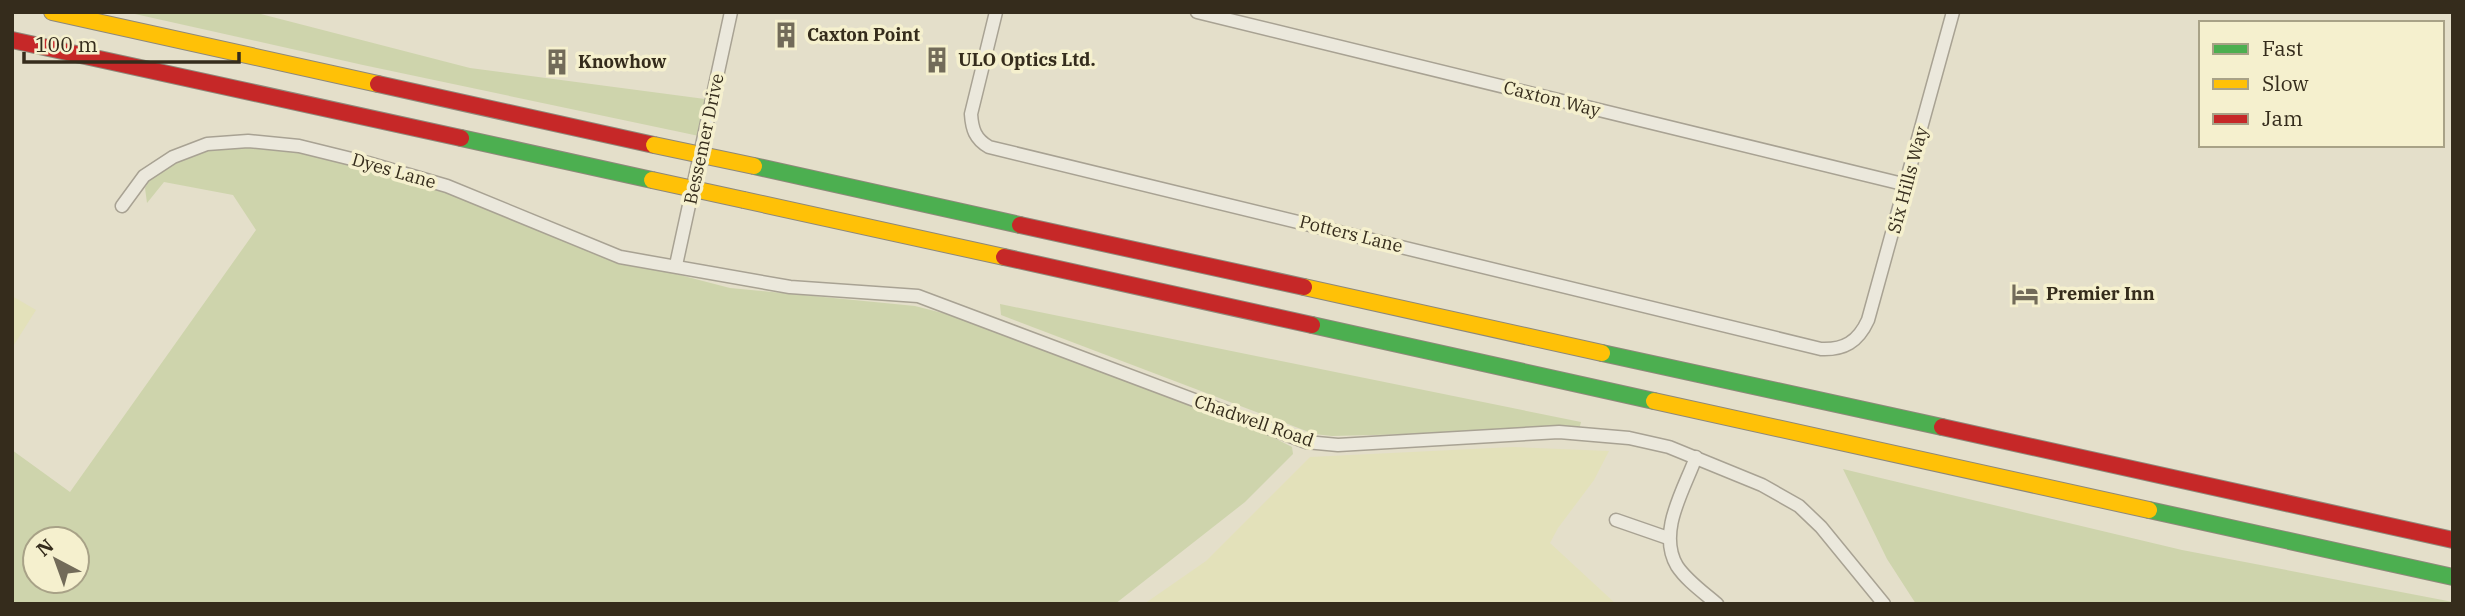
<svg xmlns="http://www.w3.org/2000/svg" width="2465" height="616" viewBox="0 0 2465 616" font-family="'IBM Plex Serif',serif">
<style>
.farmland{fill:#e3e1ba}
.green{fill:#ced4ac;fill-rule:evenodd}
.lines{fill:none;stroke-linecap:round;stroke-linejoin:round}
.street-casing{stroke:#a8a293;stroke-width:15}
.fast-casing{stroke:#8e887a;stroke-width:18}
.slow-casing{stroke:#8e887a;stroke-width:18}
.jam-casing{stroke:#8e887a;stroke-width:18}
.street{stroke:#ebe8dc;stroke-width:12}
.fast{stroke:#4caf50;stroke-width:16}
.slow{stroke:#ffc107;stroke-width:16}
.jam{stroke:#c62828;stroke-width:16}
.slow-bridge-casing{stroke:#8e887a;stroke-width:18;stroke-linecap:butt}
.slow-bridge{stroke:#ffc107;stroke-width:16}
.labels{text-anchor:middle;stroke-width:7;stroke-linejoin:round;paint-order:stroke}
.poi-label{font-size:18px;font-weight:bold;fill:#352c1c;stroke:#f5f0ce;text-anchor:start}
.street-label{font-size:18px;fill:#352c1c;stroke:#f5f0ce}
</style>
<rect width="100%" height="100%" fill="#e4dfca"/>
<g class="farmland">
<path d="M12,296L36,310L12,348Z"/>
<path d="M1513,447L1609,451L1594,480L1558,528L1550,543L1616,604H1144L1206,561L1310,457Z"/>
</g>
<g class="green">
<path d="M126,12H253L470,68L705,99L699,136L363,65Z"/>
<path d="M261,146L364,163L446,188L645,266L730,288L915,306L962,318L1241,421L1292,447L1293,454L1245,502L1115,604H12V450L70,492L256,230L233,195L164,182L147,203L145,188L152,176L177,159L212,148ZM35,539H77V581H35Z"/>
<path d="M1000,304L1581,422L1579,430L1332,436L1314,434L1001,315Z"/>
<path d="M1843,469L2182,550L2453,602V604H1916L1887,559Z"/>
</g>
<g class="lines">
<g class="street-casing">
<g id="street">
<path d="M996,12L971,114C972,129 975,139 989,147L1821,349C1844,350 1858,342 1868,320L1953,12"/>
<path d="M1197,12L1907,185"/>
<path d="M122,206L144,176L173,157L207,144L248,141L299,146L368,163L447,186L620,257L790,287L918,296L1306,442L1338,445L1559,432L1629,438L1669,447L1762,485L1799,506L1821,527L1884,604"/>
<path d="M676,265L731,12"/>
<path d="M1696,457C1684,490 1657,532 1677,566C1687,581 1703,592 1717,604"/>
<path d="M1616,520L1668,538"/>
</g>
</g>
<g class="fast-casing">
<g id="fast">
<path d="M461,138L652,180"/>
<path d="M754,166L1020,225"/>
<path d="M1312,325L1654,401"/>
<path d="M1602,353L1942,427"/>
<path d="M2149,510L2453,577"/>
</g>
</g>
<g class="slow-casing">
<g id="slow">
<path d="M52,12L378,84"/>
<path d="M744,200L1004,257"/>
<path d="M1304,287L1602,353"/>
<path d="M1654,401L2149,510"/>
</g>
</g>
<g class="jam-casing">
<g id="jam">
<path d="M12,40L461,138"/>
<path d="M378,84L654,145"/>
<path d="M1020,225L1304,287"/>
<path d="M1004,257L1312,325"/>
<path d="M1942,427L2453,540"/>
</g>
</g>
<use href="#street" class="street"/>
<use href="#fast" class="fast"/>
<use href="#slow" class="slow"/>
<use href="#jam" class="jam"/>
<g class="slow-bridge-casing">
<g id="slow-bridge">
<path d="M654,145L754,166"/>
<path d="M652,180L744,200"/>
</g>
</g>
<use href="#slow-bridge" class="slow-bridge"/>
</g>
<defs>
<g id="building-bare" transform="scale(2.1)"><path d="M-4-6H4V6H1V3H-1V6H-4ZM-2.5-4.3h1.7v1.8h-1.7ZM.8-4.3h1.7v1.8H.8ZM-2.5-1h1.7V.8h-1.7ZM.8-1h1.7V.8H.8Z" fill="#726b59" stroke="#f5f0ce" stroke-width="2.5" paint-order="stroke"/></g>
<g id="hotel-bare" transform="scale(2.1)"><path d="M-6-4.5h1.5V1H6V5H4.5V3h-9V5H-6ZM-4 0a1.8 1.8 0 1 1 3.6 0ZM.5 0V-2.5h3Q6-2.5 6 0Z" fill="#726b59" stroke="#f5f0ce" stroke-width="2.5" paint-order="stroke"/></g>
</defs>
<g fill-rule="evenodd">
<use href="#building-bare" x="786" y="35"/>
<use href="#building-bare" x="937" y="60"/>
<use href="#building-bare" x="557" y="62"/>
<use href="#hotel-bare" x="2025" y="294"/>
</g>
<g class="labels">
<g class="poi-label">
<text x="807" y="41">Caxton Point</text>
<text x="958" y="66">ULO Optics Ltd.</text>
<text x="578" y="68">Knowhow</text>
<text x="2046" y="300">Premier Inn</text>
</g>
<g class="street-label">
<text transform="translate(1552 99) rotate(14)" y="6">Caxton Way</text>
<text transform="translate(704 139) rotate(-78)" y="6">Bessemer Drive</text>
<text transform="translate(394 171) rotate(16)" y="6">Dyes Lane</text>
<text transform="translate(1908 180) rotate(-75)" y="6">Six Hills Way</text>
<text transform="translate(1351 234) rotate(14)" y="6">Potters Lane</text>
<text transform="translate(1254 421) rotate(19)" y="6">Chadwell Road</text>
</g>
</g>
<rect width="2465" height="616" fill="none" stroke="#352c1c" stroke-width="28"/>
<rect x="2199" y="21" width="245" height="126" fill="#f5f0ce" stroke="#a8a287" stroke-width="2"/>
<rect x="2213" y="44" width="35" height="10" fill="#4caf50" stroke="#a8a287" stroke-width="2"/>
<text x="2262" y="56" font-size="21" fill="#352c1c">Fast</text>
<rect x="2213" y="79" width="35" height="10" fill="#ffc107" stroke="#a8a287" stroke-width="2"/>
<text x="2262" y="91" font-size="21" fill="#352c1c">Slow</text>
<rect x="2213" y="114" width="35" height="10" fill="#c62828" stroke="#a8a287" stroke-width="2"/>
<text x="2262" y="126" font-size="21" fill="#352c1c">Jam</text>
<g transform="translate(56 560) rotate(319)"><circle r="33" fill="#f5f0ce" stroke="#a8a287" stroke-width="2"/>
<path d="M0-5L12 26L0 18L-12 26Z" fill="#726b59"/>
<text y="-10" font-size="19" font-weight="bold" text-anchor="middle" fill="#352c1c">N</text>
</g>
<path d="M24 52v10h215v-10" fill="none" stroke="#352c1c" stroke-width="3.5"/>
<text x="35" y="52" font-size="21" fill="#352c1c" stroke="#f5f0ce" stroke-width="5" paint-order="stroke">100 m</text>
</svg>
